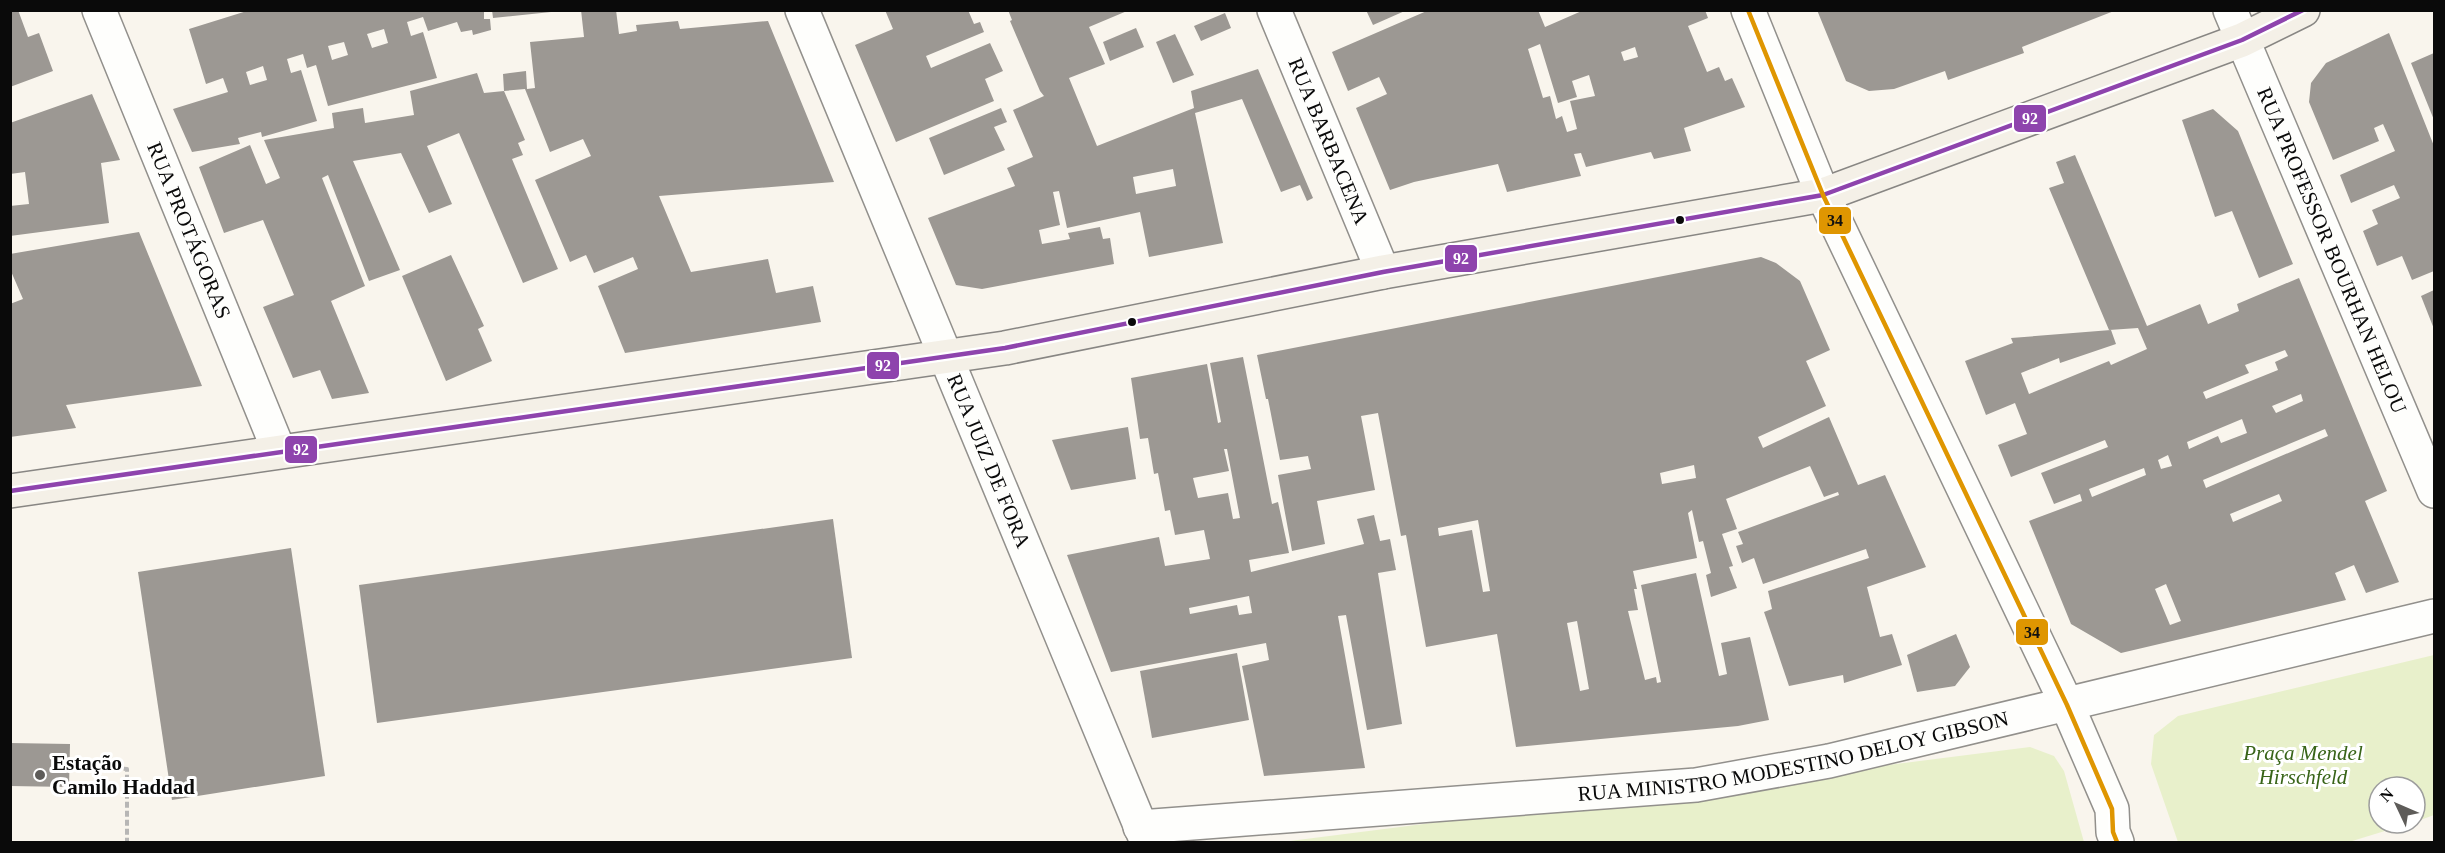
<svg xmlns="http://www.w3.org/2000/svg" width="2445" height="853" viewBox="0 0 2445 853" font-family="Georgia,serif">
<style>
.green{fill:#e8f0cb}
.building{fill:#9c9893;fill-rule:evenodd}
.lines{fill:none;stroke-linecap:round;stroke-linejoin:round}
.minor-casing{stroke:#92908c;stroke-width:36}
.tertiary-casing{stroke:#92908c;stroke-width:36}
.secondary-casing{stroke:#888683;stroke-width:36}
.path{stroke:#b7b6b5;stroke-width:4;stroke-dasharray:6 3;stroke-linecap:butt}
.minor{stroke:#fefefc;stroke-width:33}
.tertiary{stroke:#fefefc;stroke-width:33}
.secondary{stroke:#f4f0e7;stroke-width:33}
.bus-1-casing{stroke:#fff;stroke-width:9}
.bus-2-casing{stroke:#fff;stroke-width:9}
.bus-1{stroke:#8e44ad;stroke-width:4.5}
.bus-2{stroke:#df9601;stroke-width:4.5}
.bus-dot{fill:#0a0a0a;stroke:#fff;stroke-width:2}
.poi-dot{fill:#5e5c59;stroke:#fff;stroke-width:2}
.labels{text-anchor:middle;stroke-width:6;stroke-linejoin:round;paint-order:stroke}
.street-label{font-size:21px;fill:#0a0a0a;stroke:#fff}
.park-label{font-size:21px;font-style:italic;fill:#386418;stroke:#fff}
.poi-label{font-size:21px;font-weight:bold;fill:#0a0a0a;stroke:#fff;text-anchor:start}
.line-badge{stroke:#fff;stroke-width:2}
.badge-label{font-size:16px;text-anchor:middle;font-weight:bold;fill:#fff}
.pale-badge-label{font-size:16px;text-anchor:middle;font-weight:bold;fill:#111}
</style>
<rect width="100%" height="100%" fill="#f9f5ed"/>
<g class="green">
<path d="M2434,655V815L2415,822V787H2379V823H2411L2349,842H2178L2151,764L2154,735L2178,716Z"/>
<path d="M2030,747L2054,756L2064,771L2084,842H1282Z"/>
</g>
<g class="building">
<path d="M10,10H18L28,37L39,33L53,71L10,87Z"/>
<path d="M250,10H484V19H490L491,30L473,35L472,30L461,32L457,22L428,31L423,17L407,22L411,36L423,32L437,78L328,106L316,65L307,68L303,54L287,59L291,73L301,70L317,121L262,137L261,132L238,138L240,144L192,152L173,109L228,92L223,78L206,84L189,29ZM384,29L388,43L372,48L367,34ZM344,42L348,55L332,60L328,46ZM263,66L267,80L250,85L246,72Z"/>
<path d="M492,10H551V12L493,18Z"/>
<path d="M581,10H616L619,34L637,31L636,25L678,21L680,29L768,21L834,182L659,196L691,272L768,259L776,293L813,286L821,322L625,353L598,286L638,269L633,257L594,273L586,255L570,262L535,180L591,156L583,139L550,152L525,89L504,91L503,74L526,71L527,89L535,88L530,42L584,37Z"/>
<path d="M885,10H968L974,24L980,22L984,32L926,56L931,68L990,43L1003,71L985,79L994,101L896,142L855,45L893,29Z"/>
<path d="M1008,10L1127,11L1089,27L1105,64L1069,78L1097,146L1194,108L1191,91L1258,69L1313,198L1307,201L1300,185L1281,192L1242,99L1195,113L1223,243L1149,257L1140,212L1067,228L1059,191L1053,192L1060,225L1039,230L1042,244L1070,239L1068,233L1100,227L1103,239L1110,238L1114,264L982,289L956,285L928,218L1015,186L1007,168L1033,157L1013,110L1044,96L1040,91L1010,21L1012,20ZM1173,169L1176,186L1136,194L1133,177Z"/>
<path d="M1366,10H1407L1373,25Z"/>
<path d="M1429,10H1538L1545,27L1584,10H1705L1708,18L1688,26L1707,72L1719,67L1725,81L1732,78L1745,107L1684,128L1691,151L1654,159L1651,152L1586,167L1581,153L1574,154L1581,176L1507,192L1498,164L1414,182L1390,190L1356,108L1387,94L1379,77L1348,91L1332,52ZM1540,44L1558,103L1577,97L1572,81L1589,75L1595,96L1570,101L1577,129L1567,132L1562,116L1556,119L1550,96L1543,98L1528,49ZM1635,47L1638,57L1624,61L1621,52Z"/>
<path d="M1817,10H2114V11L2022,47L2024,53L1948,80L1945,71L1894,89L1869,91L1846,81Z"/>
<path d="M1225,13L1231,28L1201,41L1194,26Z"/>
<path d="M1136,28L1144,47L1110,61L1103,42Z"/>
<path d="M2389,33L2434,146V271L2412,280L2402,256L2377,266L2363,231L2378,224L2372,210L2400,198L2394,185L2351,203L2340,175L2395,151L2383,124L2374,128L2379,141L2333,160L2309,102L2311,83L2326,63Z"/>
<path d="M1175,34L1194,75L1173,83L1156,42Z"/>
<path d="M2434,53V120L2411,63Z"/>
<path d="M477,73L484,93L504,91L525,140L518,143L523,155L512,159L558,269L523,283L459,133L427,146L452,204L429,213L401,153L353,161L400,270L369,281L328,175L322,178L365,286L331,301L369,393L332,399L320,370L293,378L263,307L294,295L263,220L224,233L199,167L250,145L266,184L280,178L264,140L334,128L332,113L363,108L365,123L414,115L410,91Z"/>
<path d="M92,94L120,160L101,163L109,223L10,236V206L29,204L25,172L10,174V123Z"/>
<path d="M1001,108L1007,122L994,127L1005,150L944,175L929,138Z"/>
<path d="M2213,109L2238,131L2293,264L2259,278L2232,211L2215,217L2182,120Z"/>
<path d="M2075,155L2147,326L2200,304L2208,324L2239,311L2237,304L2299,278L2387,491L2365,501L2399,582L2366,593L2354,565L2335,573L2346,600L2121,653L2071,624L2029,521L2082,501L2080,494L2054,504L2041,473L2108,447L2105,440L2011,477L1998,445L2027,434L2015,403L1986,415L1965,361L2013,343L2011,338L2111,330L2116,344L2060,363L2059,358L2021,373L2029,394L2109,361L2111,365L2147,349L2138,328L2109,330L2049,188L2064,183L2056,162ZM2285,350L2288,356L2275,362L2278,370L2206,399L2203,392L2249,373L2245,365ZM2301,394L2303,401L2276,413L2272,406ZM2242,419L2247,433L2221,443L2218,436L2189,449L2187,442ZM2325,429L2328,436L2206,488L2203,480ZM2168,455L2172,466L2161,469L2158,460ZM2144,468L2146,475L2092,497L2089,489ZM2279,494L2282,501L2233,522L2230,514ZM2166,584L2181,621L2170,625L2155,589Z"/>
<path d="M139,232L202,386L66,405L76,428L10,437V304L23,299L10,269V254Z"/>
<path d="M451,255L484,326L478,329L492,361L446,381L402,276Z"/>
<path d="M1761,257L1776,263L1800,281L1830,350L1806,361L1826,406L1758,437L1763,448L1829,417L1858,485L1885,475L1926,567L1867,587L1880,637L1892,634L1902,665L1844,683L1843,675L1789,686L1764,612L1772,609L1768,591L1869,558L1866,549L1763,584L1754,558L1742,563L1736,546L1743,544L1738,532L1839,495L1838,492L1824,497L1810,466L1726,499L1737,529L1722,534L1733,566L1729,567L1737,588L1711,597L1706,575L1711,573L1703,541L1699,542L1692,510L1688,513L1697,558L1633,571L1637,589H1634L1638,610L1628,611L1645,680L1656,677L1657,683L1661,682L1641,585L1696,573L1719,676L1727,674L1721,643L1750,637L1769,720L1738,726L1516,747L1497,634L1426,647L1406,535L1401,536L1378,413L1361,416L1375,490L1317,501L1325,544L1292,551L1278,475L1311,469L1308,456L1280,460L1268,399H1266L1257,355ZM1694,465L1696,478L1662,484L1660,473ZM1478,520L1490,591L1483,592L1472,530L1439,536L1438,528ZM1577,621L1589,689L1580,691L1567,623Z"/>
<path d="M2434,290V329L2421,296Z"/>
<path d="M1243,357L1272,504L1278,502L1289,553L1249,560L1251,572L1364,544L1357,519L1374,515L1380,541L1390,539L1396,570L1378,573L1402,724L1367,730L1346,615L1338,616L1365,768L1264,776L1242,666L1269,660L1266,643L1111,672L1067,555L1159,537L1165,566L1210,559L1204,530L1175,535L1170,510L1165,511L1158,473L1154,474L1148,438L1140,439L1131,378L1207,364L1218,423L1221,422L1210,363ZM1224,449H1227L1240,518L1233,519L1228,493L1198,498L1193,478L1229,471ZM1249,596L1252,613L1239,615L1237,605L1190,614L1189,608Z"/>
<path d="M1128,427L1136,479L1071,490L1052,440Z"/>
<path d="M833,519L852,658L377,723L359,585Z"/>
<path d="M291,548L325,776L172,800L138,572Z"/>
<path d="M1956,634L1970,667L1955,686L1917,692L1907,655Z"/>
<path d="M1237,653L1249,720L1152,738L1140,671Z"/>
<path d="M10,743L70,744L69,787L10,786Z"/>
</g>
<g class="lines">
<g class="minor-casing">
<g id="minor">
<path id="s1" d="M99,10L279,451"/>
<path id="s2" d="M802,10L1147,842"/>
<path id="s3" d="M1274,10L1383,272"/>
<path id="s4" d="M2230,10L2434,491"/>
<path id="s5" d="M1140,827L1696,785L1829,761L2434,616"/>
</g>
</g>
<g class="tertiary-casing">
<path id="tertiary" d="M1748,10L1823,195L2067,705L2112,809L2113,832L2117,842"/>
</g>
<g class="secondary-casing">
<path id="secondary" d="M10,491L1005,348L1383,272L1823,195L2242,40L2303,10"/>
</g>
<path class="path" d="M70,763L127,769V842"/>
<use href="#minor" class="minor"/>
<use href="#tertiary" class="tertiary"/>
<use href="#secondary" class="secondary"/>
<g class="bus-1-casing">
<path id="bus-1" d="M10,491L1005,348L1383,272L1823,195L2242,40L2303,10"/>
</g>
<g class="bus-2-casing">
<path id="bus-2" d="M1748,10L1823,195L2067,705L2112,809L2113,832L2117,842"/>
</g>
<use href="#bus-1" class="bus-1"/>
<use href="#bus-2" class="bus-2"/>
</g>
<g class="bus-dot">
<circle cx="1680" cy="220" r="5"/>
<circle cx="1132" cy="322" r="5"/>
</g>
<circle class="poi-dot" cx="40" cy="775" r="6"/>
<g class="labels">
<g class="street-label">
<text dy="7" stroke="none"><textPath href="#s3" startOffset="142">RUA BARBACENA</textPath></text>
<text dy="7" stroke="none"><textPath href="#s1" startOffset="238">RUA PROTÁGORAS</textPath></text>
<text dy="7" stroke="none"><textPath href="#s4" startOffset="261">RUA PROFESSOR BOURHAN HELOU</textPath></text>
<text dy="7" stroke="none"><textPath href="#s2" startOffset="488">RUA JUIZ DE FORA</textPath></text>
<text dy="7" stroke="none"><textPath href="#s5" startOffset="658">RUA MINISTRO MODESTINO DELOY GIBSON</textPath></text>
</g>
<g class="park-label">
<text x="2303" y="760">Praça Mendel<tspan x="2303" dy="24">Hirschfeld</tspan></text>
</g>
<g class="poi-label">
<text x="52" y="770">Estação<tspan x="52" dy="24">Camilo Haddad</tspan></text>
</g>
</g>
<g class="line-badge">
<rect x="2013" y="104" width="34" height="29" rx="6" fill="#8e44ad"/>
<rect x="1818" y="206" width="34" height="29" rx="6" fill="#df9601"/>
<rect x="1444" y="244" width="34" height="29" rx="6" fill="#8e44ad"/>
<rect x="866" y="351" width="34" height="29" rx="6" fill="#8e44ad"/>
<rect x="284" y="435" width="34" height="29" rx="6" fill="#8e44ad"/>
<rect x="2015" y="618" width="34" height="28" rx="6" fill="#df9601"/>
</g>
<g class="badge-label">
<text x="2030" y="124">92</text>
<text x="1461" y="264">92</text>
<text x="883" y="371">92</text>
<text x="301" y="455">92</text>
</g>
<g class="pale-badge-label">
<text x="1835" y="226">34</text>
<text x="2032" y="638">34</text>
</g>
<rect width="2445" height="853" fill="none" stroke="#0a0a0a" stroke-width="24"/>
<g transform="translate(2397 805) rotate(314)"><circle r="28" fill="#ffffff" stroke="#9d9d9d" stroke-width="1.5"/>
<path d="M0-4.5L10 22L0 15L-10 22Z" fill="#5e5c59"/>
<text y="-9" font-size="16" font-weight="bold" text-anchor="middle" fill="#0a0a0a">N</text>
</g>
</svg>
